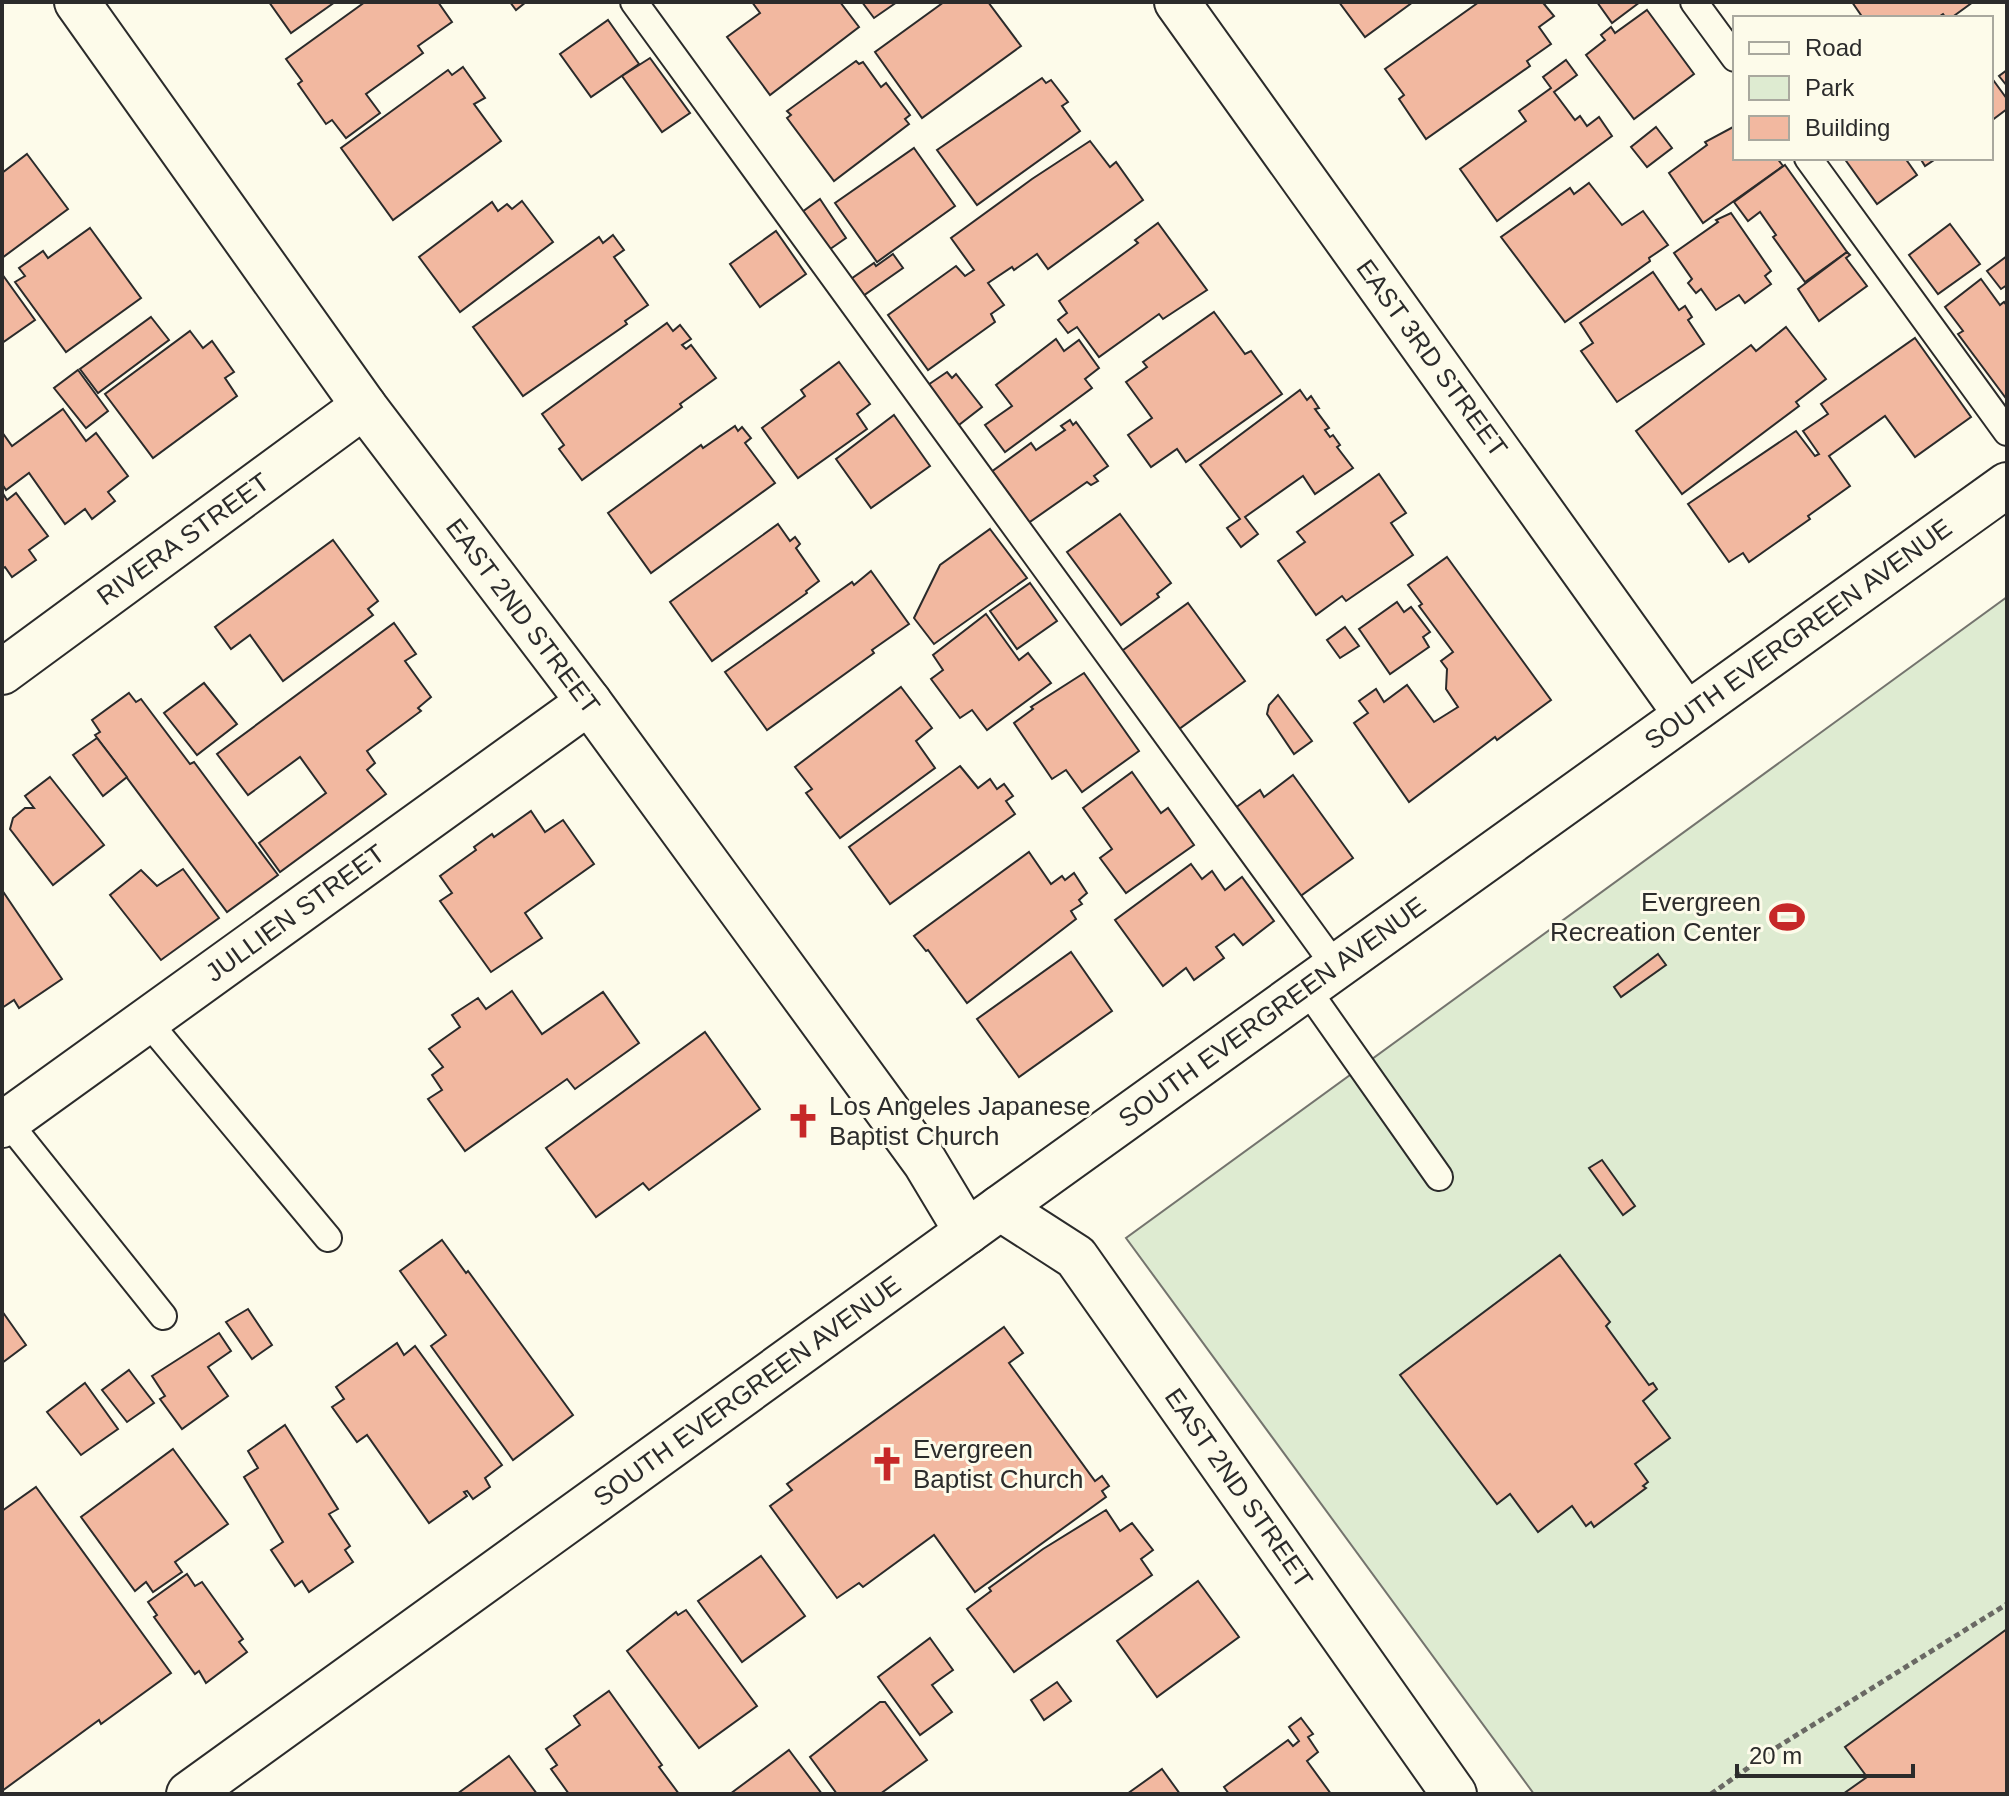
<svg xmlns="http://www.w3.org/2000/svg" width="2009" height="1796" viewBox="0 0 2009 1796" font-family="Helvetica,sans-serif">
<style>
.green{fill:#deebd1;stroke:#74746e;stroke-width:2}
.building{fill:#f2b8a0;stroke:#2b2b2b;stroke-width:2}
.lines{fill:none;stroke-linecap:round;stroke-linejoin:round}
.lane-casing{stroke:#2b2b2b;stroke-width:30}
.street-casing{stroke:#2b2b2b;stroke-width:48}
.secondary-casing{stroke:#2b2b2b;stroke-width:48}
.path{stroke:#6a6964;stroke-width:5;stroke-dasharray:6 4;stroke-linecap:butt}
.lane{stroke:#fdfbea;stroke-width:26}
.street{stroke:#fdfbea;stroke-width:44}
.secondary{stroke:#fdfbea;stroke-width:44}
.labels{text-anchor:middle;stroke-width:6;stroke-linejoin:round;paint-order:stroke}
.street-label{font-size:26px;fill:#2b2b2b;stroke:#fdfbea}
.poi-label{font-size:26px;fill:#2b2b2b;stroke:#fdfbea;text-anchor:start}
</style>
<rect width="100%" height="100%" fill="#fdfbea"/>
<path class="green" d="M2007,597V1794H1534L1126,1238Z"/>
<g class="building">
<path d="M269,2H335L291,33Z"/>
<path d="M365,2H438L452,22L418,46L423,53L366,94L380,113L346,138L332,120L326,124L298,84L302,81L286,59Z"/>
<path d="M510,2H526L516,10Z"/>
<path d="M752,2H840L859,27L770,95L727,37L760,13Z"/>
<path d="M862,2H897L874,18Z"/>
<path d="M944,2H988L1021,46L922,118L875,52Z"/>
<path d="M1339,2H1413L1365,37Z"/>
<path d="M1479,2H1548L1544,4L1554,16L1539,27L1551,44L1527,61L1530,66L1426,139L1399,99L1404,95L1385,69Z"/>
<path d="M1597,2H1640L1612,23Z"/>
<path d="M1852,2H1973L1951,18H1946L1943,14L1937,18H1863Z"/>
<path d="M1647,10L1694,74L1634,119L1586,55L1605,40L1601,35L1611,27L1615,33Z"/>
<path d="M608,20L639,64L591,97L560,54Z"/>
<path d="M650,58L690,113L662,132L622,76Z"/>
<path d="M1566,60L1577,75L1554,92L1575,120L1580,116L1587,126L1599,117L1612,136L1497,221L1460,169L1526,121L1519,111L1551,88L1543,77Z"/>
<path d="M856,61L859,64L863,62L881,87L886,83L910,115L905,119L909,124L834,181L787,118L791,115L787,111Z"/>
<path d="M463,67L485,98L474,104L501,141L393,220L341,148L448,70L452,75Z"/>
<path d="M2007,70V86L1999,76Z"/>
<path d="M1991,77L2007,99V109L1991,121Z"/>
<path d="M1042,78L1046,83L1051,80L1068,102L1062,106L1080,131L977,205L937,150Z"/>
<path d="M1735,126V158H1777L1783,166L1703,223L1669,173L1707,145L1705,142Z"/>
<path d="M1656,127L1672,148L1647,167L1631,147Z"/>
<path d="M1090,141L1110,167L1116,162L1143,200L1048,269L1037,254L1014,270L1012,267L988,283L1004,305L991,314L995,322L928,370L888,315L956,266L965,276L974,270L951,238L1032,179Z"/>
<path d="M914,148L955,206L877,262L835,203Z"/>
<path d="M27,154L68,209L2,258V173Z"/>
<path d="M1844,158H1905L1917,175L1877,204Z"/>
<path d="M1920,158H1937L1925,166Z"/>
<path d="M1785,165L1847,252L1805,282L1773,237L1776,235L1760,212L1748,221L1734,202Z"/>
<path d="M1589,183L1622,225L1643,211L1668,245L1649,258L1650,261L1565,322L1501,237L1570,188L1574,194Z"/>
<path d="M820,199L846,238L826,252L798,215Z"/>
<path d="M522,201L553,242L460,312L419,257L492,202L498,211L507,204L512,209Z"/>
<path d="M1731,213L1771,271L1765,276L1771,284L1745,303L1739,295L1716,310L1701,289L1696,293L1688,283L1692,279L1674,253L1718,222L1716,220Z"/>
<path d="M1158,223L1207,290L1163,319L1159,314L1099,357L1077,327L1068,333L1058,320L1067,313L1059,301L1138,243L1135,240Z"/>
<path d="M1950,224L1980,264L1938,294L1909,255Z"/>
<path d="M90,228L141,298L66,352L15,282L25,276L19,268L43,251L48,258Z"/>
<path d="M776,231L806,274L760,307L730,264Z"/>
<path d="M613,235L624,250L614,257L648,305L625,321L627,324L523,396L473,327L599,237L603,243Z"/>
<path d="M1847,252L1850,255L1846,258L1867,286L1819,321L1798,289Z"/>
<path d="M893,254L903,268L860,298L848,281L874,263L876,266Z"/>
<path d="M2007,256V285L2001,289L1987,271Z"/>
<path d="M1653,272L1679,310L1685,306L1692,317L1688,320L1704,344L1617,402L1581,351L1593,343L1580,323Z"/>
<path d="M2,274L35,320L2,343Z"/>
<path d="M1981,279L2000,305L2004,302L2007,306V395L2005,397L1958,334L1963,331L1945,307Z"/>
<path d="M1214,312L1245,354L1251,351L1282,394L1186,462L1177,449L1151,467L1128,435L1152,418L1126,382L1147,367L1143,362Z"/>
<path d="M151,317L169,340L98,393L80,369Z"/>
<path d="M667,323L673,331L680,325L691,339L682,345L686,349L691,345L716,378L680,404L682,407L582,480L559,449L564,445L542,414Z"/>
<path d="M1786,327L1826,379L1796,402L1799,406L1682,494L1636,431L1751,345L1756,351Z"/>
<path d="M190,331L203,348L212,341L234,372L225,378L237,396L153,458L105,394Z"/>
<path d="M1915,338L1971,417L1915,457L1885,416L1829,456L1850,486L1808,516L1810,519L1749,562L1743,553L1729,562L1688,504L1796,431L1815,456L1819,454L1803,431L1828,414L1821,404Z"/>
<path d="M1056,339L1064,351L1079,340L1099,368L1085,379L1092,388L1005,452L985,425L1012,406L996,385Z"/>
<path d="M839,362L870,404L857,414L867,429L798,478L762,428L805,396L801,390Z"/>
<path d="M78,370L108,411L86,428L54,388Z"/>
<path d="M947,372L952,378L956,374L982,407L955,428L925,387Z"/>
<path d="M1300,390L1307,400L1311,396L1319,408L1315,409L1329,428L1325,430L1330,437L1333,435L1340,445L1337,447L1353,468L1315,494L1303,476L1245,517L1258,534L1241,547L1227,528L1240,519L1200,465Z"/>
<path d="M63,409L86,441L96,433L128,476L108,492L115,501L92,519L85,509L65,524L29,473L6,490L2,484V432L12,446Z"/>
<path d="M894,415L930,466L871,508L836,459Z"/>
<path d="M1070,420L1073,425L1076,422L1108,466L1094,476L1098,481L1091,485L1087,482L1024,526L987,475L1031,443L1036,450L1065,430L1061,426Z"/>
<path d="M735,426L738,431L742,427L751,438L745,443L775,483L651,573L608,513L701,445L703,448Z"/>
<path d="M1379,474L1406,513L1391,523L1413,555L1346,601L1342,596L1316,615L1278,561L1305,542L1297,532Z"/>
<path d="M2,492L7,500L16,493L48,536L29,550L36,560L12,577L5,567L2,569Z"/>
<path d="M1120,514L1171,583L1157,594L1159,597L1121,625L1067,552Z"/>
<path d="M778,524L790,541L795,537L800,544L796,548L819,581L806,591L807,593L712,661L670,602Z"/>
<path d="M990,529L1027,578L934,644L914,618L940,565Z"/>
<path d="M333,540L378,601L368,609L373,615L283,681L250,635L231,649L215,627Z"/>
<path d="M1447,557L1551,700L1497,740L1495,737L1409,802L1354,723L1368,713L1359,701L1376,689L1384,702L1407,685L1434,722L1458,707L1446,689L1447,669L1441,661L1453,652L1419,606L1422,604L1408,585Z"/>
<path d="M871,571L909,624L872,650L874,653L767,730L725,672L852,582L854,585Z"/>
<path d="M1030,583L1057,621L1017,649L990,611Z"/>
<path d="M1397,602L1404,612L1411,607L1430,632L1423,637L1429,647L1390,674L1359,629Z"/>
<path d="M1188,603L1245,681L1175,732L1119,653Z"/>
<path d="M986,614L1019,660L1028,653L1051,683L987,730L972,710L960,718L931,679L943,670L933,655Z"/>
<path d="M394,623L416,654L405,661L431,697L418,708L421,711L367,751L375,763L367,770L386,794L280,872L259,843L326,793L300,757L248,795L217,754Z"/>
<path d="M1345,627L1359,646L1340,658L1327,640Z"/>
<path d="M1084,673L1139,751L1082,792L1066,770L1052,779L1014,723L1033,709L1031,707Z"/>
<path d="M204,683L237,724L197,755L164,713Z"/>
<path d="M901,687L932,728L916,741L935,768L840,838L806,793L812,789L795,767Z"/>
<path d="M129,693L136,702L141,699L190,764L194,762L278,875L227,912L95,735L100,732L92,720Z"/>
<path d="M1278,695L1312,741L1294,754L1267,714L1269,705Z"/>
<path d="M97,738L127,777L103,796L73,755Z"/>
<path d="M960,766L978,788L990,779L997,789L1004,784L1013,796L1006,801L1015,814L890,904L849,847Z"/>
<path d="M1132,772L1161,813L1168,808L1194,845L1126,893L1100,858L1112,849L1083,808Z"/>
<path d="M1293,775L1353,858L1295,900L1231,811L1260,790L1264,797Z"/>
<path d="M50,777L104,845L53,885L10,829L13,818L25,808H34L25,796Z"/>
<path d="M531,811L545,832L563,820L594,864L525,913L542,938L491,972L440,901L452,893L440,876L476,850L474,847L492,834L494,837Z"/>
<path d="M1029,852L1051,884L1062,876L1065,880L1074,873L1087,893L1079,900L1082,904L1071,911L1076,919L967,1003L928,950L926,951L914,936Z"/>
<path d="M1191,864L1202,879L1212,871L1225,890L1242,877L1274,921L1243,945L1234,934L1216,947L1224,958L1194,980L1186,968L1163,986L1115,920Z"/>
<path d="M183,869L219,918L161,960L110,895L141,870L157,886Z"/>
<path d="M2,890L62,979L19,1008L14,1000L2,1008Z"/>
<path d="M1071,952L1112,1011L1019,1077L977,1019Z"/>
<path d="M1658,954L1666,965L1621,997L1614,987Z"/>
<path d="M512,991L542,1034L603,992L639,1043L575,1089L567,1079L465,1151L428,1099L442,1090L432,1075L443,1067L429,1049L460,1027L452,1015L478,998L486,1009Z"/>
<path d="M705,1032L760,1109L649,1190L643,1183L596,1217L546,1148Z"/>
<path d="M1602,1160L1635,1206L1623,1215L1589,1168Z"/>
<path d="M442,1240L466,1273L468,1271L573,1415L513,1460L431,1346L446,1335L400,1271Z"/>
<path d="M1560,1255L1610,1322L1606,1326L1649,1385L1653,1383L1657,1389L1643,1401L1670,1438L1635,1464L1648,1482L1643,1486L1646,1488L1594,1527L1591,1522L1586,1526L1572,1506L1538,1532L1510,1494L1497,1504L1400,1375Z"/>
<path d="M248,1309L272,1345L252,1359L226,1322Z"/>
<path d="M2,1311L26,1345L2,1363Z"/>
<path d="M1004,1327L1023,1353L1009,1363L1095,1481L1102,1476L1109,1486L1102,1491L1106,1497L975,1592L934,1535L863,1587L859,1583L837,1598L770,1506L792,1490L787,1484Z"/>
<path d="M219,1333L231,1351L208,1367L228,1396L182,1429L160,1399L165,1396L152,1376Z"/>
<path d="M397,1343L404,1355L415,1346L502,1465L485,1478L490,1487L473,1499L467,1491L464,1492L467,1496L429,1523L367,1435L357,1442L332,1407L344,1399L336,1387Z"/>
<path d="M129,1370L154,1403L127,1422L102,1390Z"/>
<path d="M85,1383L118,1429L81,1455L47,1412Z"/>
<path d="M285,1425L338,1509L329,1514L350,1546L345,1550L353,1562L309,1592L302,1581L295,1586L271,1550L283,1542L244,1477L258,1468L248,1451Z"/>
<path d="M173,1449L228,1524L175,1562L182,1572L153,1592L146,1582L135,1591L81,1517Z"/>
<path d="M36,1487L171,1673L101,1724L99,1720L2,1791V1511Z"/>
<path d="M1106,1510L1120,1531L1132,1523L1153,1550L1141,1559L1152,1575L1014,1672L967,1609L991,1591L989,1588L1043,1549Z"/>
<path d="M761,1556L805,1616L742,1662L698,1601Z"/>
<path d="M187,1574L195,1586L202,1582L243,1639L239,1642L247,1652L206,1683L199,1671L195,1674L154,1617L157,1615L148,1602Z"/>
<path d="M1198,1581L1239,1637L1157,1697L1117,1641Z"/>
<path d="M686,1610L757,1706L699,1748L627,1651L676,1612L678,1615Z"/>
<path d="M2007,1629V1794H1843L1867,1777L1845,1747Z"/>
<path d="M930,1638L953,1670L932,1685L952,1712L920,1735L878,1677Z"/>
<path d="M1057,1682L1071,1701L1044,1720L1031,1700Z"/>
<path d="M609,1691L662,1765L659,1767L679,1794H569L551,1769L557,1765L546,1749L580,1725L574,1716Z"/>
<path d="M880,1702H885L927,1760L880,1794H837L810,1757Z"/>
<path d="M1301,1718L1313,1734L1308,1737L1318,1752L1307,1761L1331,1794H1229L1224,1787L1288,1740L1293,1746L1299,1741L1289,1727Z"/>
<path d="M789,1750L822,1794H730Z"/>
<path d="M509,1756L537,1794H457Z"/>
<path d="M1162,1769L1180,1794H1127Z"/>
</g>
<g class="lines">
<g class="lane-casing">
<g id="lane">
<path d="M634,2L1336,967"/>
<path d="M1694,2L1735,58"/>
<path d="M1808,158L2007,432"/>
<path d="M1306,988L1439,1177"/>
<path d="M147,1021L328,1238"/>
<path d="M7,1121L163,1316"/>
</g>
</g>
<g class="street-casing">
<g id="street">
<path d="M77,2L364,406L589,702L925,1162L967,1232"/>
<path d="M1177,2L1686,714"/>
<path d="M2,672L364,406"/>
<path d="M2,1125L589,702"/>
<path d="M1000,1208L1076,1257L1454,1794"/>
</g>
</g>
<g class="secondary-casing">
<path id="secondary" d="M189,1794L1000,1208L2007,485"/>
</g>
<path class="path" d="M1711,1794L1779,1746L2007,1604"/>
<use href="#lane" class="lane"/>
<use href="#street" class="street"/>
<use href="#secondary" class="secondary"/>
</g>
<defs>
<g id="stadium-bare" transform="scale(2.76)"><path d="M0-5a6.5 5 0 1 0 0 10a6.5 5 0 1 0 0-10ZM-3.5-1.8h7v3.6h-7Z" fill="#c62828" stroke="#fdfbea" stroke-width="2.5" paint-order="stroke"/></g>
<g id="church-bare" transform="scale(2.76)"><path d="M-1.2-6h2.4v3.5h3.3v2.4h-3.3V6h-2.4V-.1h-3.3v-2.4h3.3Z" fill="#c62828" stroke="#fdfbea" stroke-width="2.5" paint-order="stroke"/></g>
</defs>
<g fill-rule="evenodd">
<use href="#stadium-bare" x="1787" y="917"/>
<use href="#church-bare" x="803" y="1121"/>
<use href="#church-bare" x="887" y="1464"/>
</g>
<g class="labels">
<g class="street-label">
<text transform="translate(1432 358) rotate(54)" y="9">EAST 3RD STREET</text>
<text transform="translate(183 539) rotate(-36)" y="9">RIVERA STREET</text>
<text transform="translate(523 616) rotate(53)" y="9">EAST 2ND STREET</text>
<text transform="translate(1798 634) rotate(-36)" y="9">SOUTH EVERGREEN AVENUE</text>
<text transform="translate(295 913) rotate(-36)" y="9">JULLIEN STREET</text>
<text transform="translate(1272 1012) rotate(-36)" y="9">SOUTH EVERGREEN AVENUE</text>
<text transform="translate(747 1391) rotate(-36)" y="9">SOUTH EVERGREEN AVENUE</text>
<text transform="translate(1239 1488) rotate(55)" y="9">EAST 2ND STREET</text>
</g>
<g class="poi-label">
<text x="1761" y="911" text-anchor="end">Evergreen<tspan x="1761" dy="30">Recreation Center</tspan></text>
<text x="829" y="1115">Los Angeles Japanese<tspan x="829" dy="30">Baptist Church</tspan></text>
<text x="913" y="1458">Evergreen<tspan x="913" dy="30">Baptist Church</tspan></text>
</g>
</g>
<rect width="2009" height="1796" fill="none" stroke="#2b2b2b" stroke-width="8"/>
<rect x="1733" y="16" width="260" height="144" fill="#fdfbea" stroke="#a9a89e" stroke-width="2"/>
<rect x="1749" y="42" width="40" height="12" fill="#fdfbea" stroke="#a9a89e" stroke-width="2"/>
<text x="1805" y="56" font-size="24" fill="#2b2b2b">Road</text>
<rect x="1749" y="76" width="40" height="24" fill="#deebd1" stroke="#a9a89e" stroke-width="2"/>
<text x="1805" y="96" font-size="24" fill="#2b2b2b">Park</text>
<rect x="1749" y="116" width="40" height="24" fill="#f2b8a0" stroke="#a9a89e" stroke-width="2"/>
<text x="1805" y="136" font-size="24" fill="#2b2b2b">Building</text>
<path d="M1737 1764v12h176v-12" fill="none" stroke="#2b2b2b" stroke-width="4"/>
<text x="1749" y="1764" font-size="24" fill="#2b2b2b" stroke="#fdfbea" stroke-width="6" paint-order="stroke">20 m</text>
</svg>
